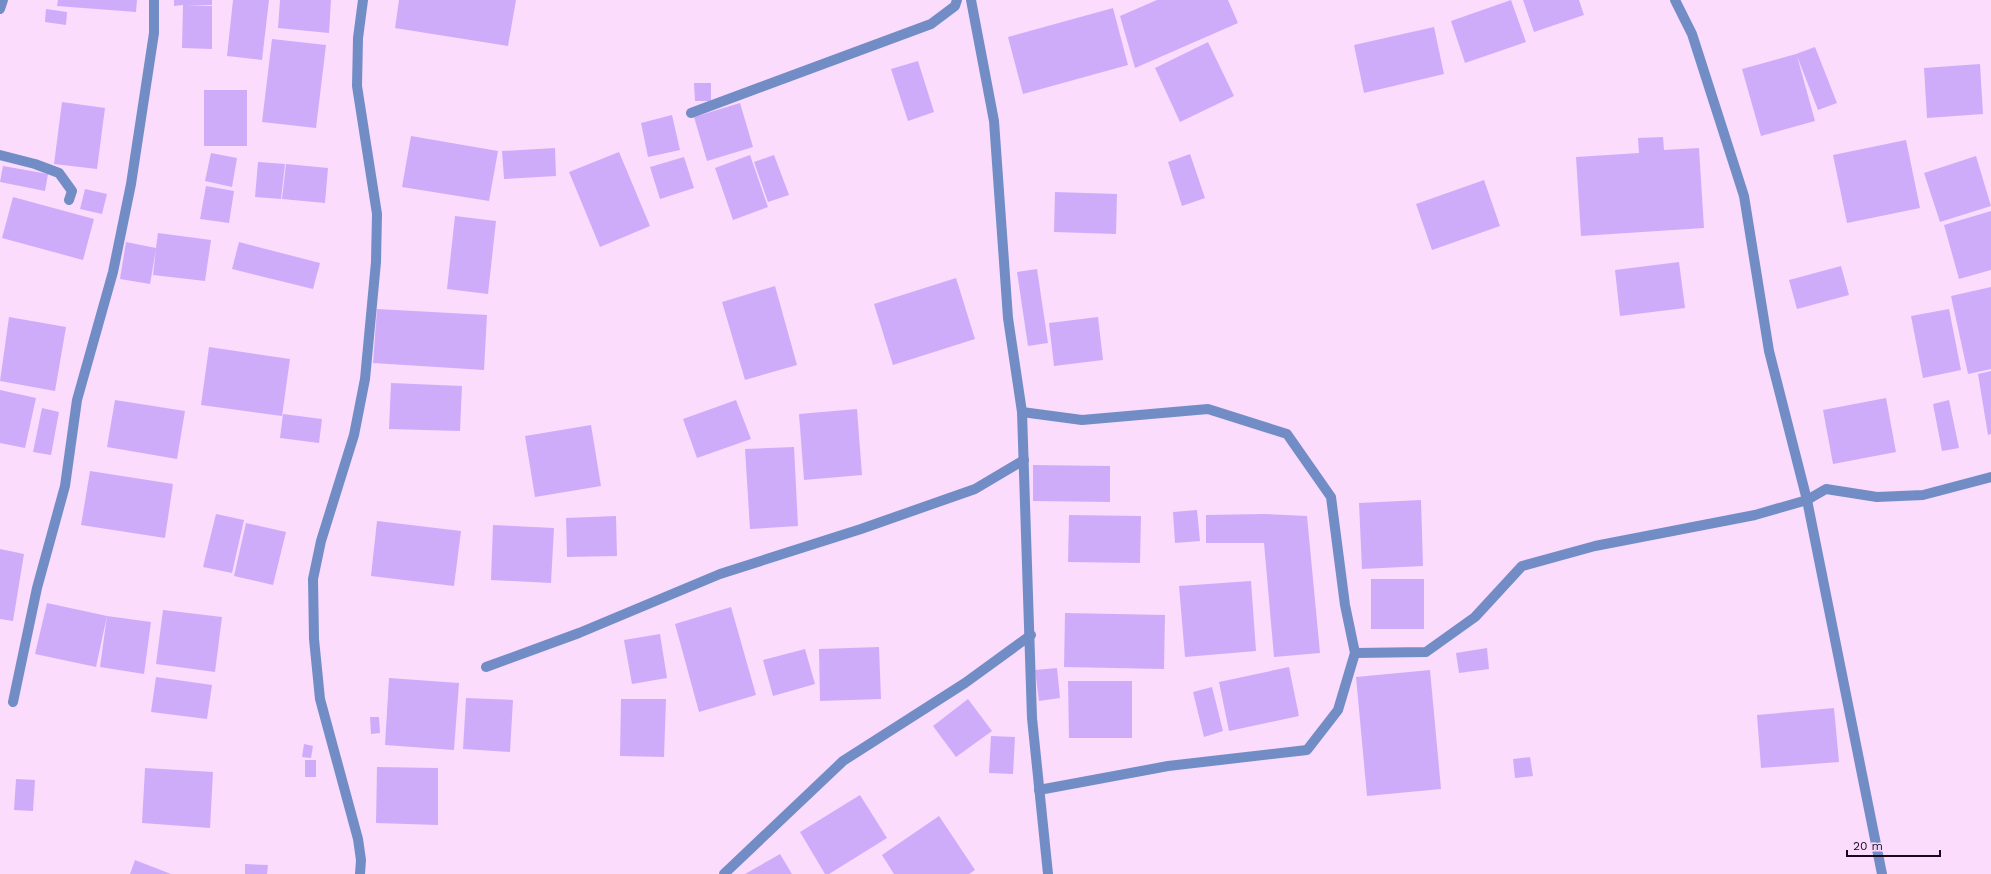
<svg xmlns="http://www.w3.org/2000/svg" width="1991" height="874" viewBox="0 0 1991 874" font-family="'Work Sans',sans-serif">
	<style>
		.building { fill: #cfacfa }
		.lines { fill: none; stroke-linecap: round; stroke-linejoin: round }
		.minor { stroke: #728dc6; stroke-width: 10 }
	</style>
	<rect width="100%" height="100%" fill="#fbdcfc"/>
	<g class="building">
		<path d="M 58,0 L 137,0 L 136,12 L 57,6 Z"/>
		<path d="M 174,0 L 212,0 L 212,5 L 187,5 L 212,6 L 212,49 L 182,48 L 183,5 L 174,6 Z"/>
		<path d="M 233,0 L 269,0 L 262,60 L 227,56 Z"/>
		<path d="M 280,0 L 331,0 L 329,33 L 278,28 Z"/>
		<path d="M 399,0 L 516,0 L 508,46 L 395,28 Z"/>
		<path d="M 1157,0 L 1228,0 L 1238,23 L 1135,68 L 1120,16 Z"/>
		<path d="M 1511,0 L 1526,42 L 1465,63 L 1451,21 Z"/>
		<path d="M 1523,0 L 1579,0 L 1584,15 L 1534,32 Z"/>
		<path d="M 1113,8 L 1128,65 L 1023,94 L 1008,37 Z"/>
		<path d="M 46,9 L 67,12 L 66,25 L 45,22 Z"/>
		<path d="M 1434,27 L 1444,74 L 1364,93 L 1354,45 Z"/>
		<path d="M 272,39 L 326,45 L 316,128 L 262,122 Z"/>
		<path d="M 1208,42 L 1234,96 L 1180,122 L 1155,68 Z"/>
		<path d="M 1815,47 L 1837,103 L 1818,110 L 1797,56 L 1815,121 L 1761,136 L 1742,69 L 1796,54 Z"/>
		<path d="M 918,61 L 934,112 L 908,121 L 891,69 Z"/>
		<path d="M 1980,64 L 1983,114 L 1927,118 L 1924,68 Z"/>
		<path d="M 694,83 L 711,83 L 711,101 L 695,101 Z"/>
		<rect x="204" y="90" width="43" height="56"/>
		<path d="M 62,102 L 105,108 L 97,169 L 54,164 Z"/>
		<path d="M 740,103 L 753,147 L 707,161 L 694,117 Z"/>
		<path d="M 672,115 L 680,150 L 648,157 L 641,123 Z"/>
		<path d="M 411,136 L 498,151 L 489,201 L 402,187 Z"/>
		<path d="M 1663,137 L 1664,150 L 1699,148 L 1704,228 L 1581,236 L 1576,157 L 1639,153 L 1638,138 Z"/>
		<path d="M 1906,140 L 1920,208 L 1847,223 L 1833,155 Z"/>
		<path d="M 555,148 L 556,176 L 504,179 L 502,151 Z"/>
		<path d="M 619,152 L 650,226 L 600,247 L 569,172 Z"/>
		<path d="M 211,153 L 237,158 L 232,187 L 205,181 Z"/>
		<path d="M 1190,154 L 1205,198 L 1182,206 L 1168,162 Z"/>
		<path d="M 750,155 L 768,207 L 733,220 L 715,168 Z"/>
		<path d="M 774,155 L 789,195 L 768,202 L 754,162 Z"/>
		<path d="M 1976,156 L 1991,206 L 1940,222 L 1924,173 Z"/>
		<path d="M 684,157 L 694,188 L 660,199 L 650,167 Z"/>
		<path d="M 258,162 L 285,164 L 281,199 L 255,197 Z"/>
		<path d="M 286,164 L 328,168 L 325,203 L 282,199 Z"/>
		<path d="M 3,166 L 48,174 L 45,191 L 0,182 Z"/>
		<path d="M 1484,180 L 1500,226 L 1432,250 L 1416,204 Z"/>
		<path d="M 206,186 L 234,191 L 229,223 L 200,219 Z"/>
		<path d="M 85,189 L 107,194 L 102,214 L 80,209 Z"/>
		<path d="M 1055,192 L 1117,194 L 1116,234 L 1054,232 Z"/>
		<path d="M 13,197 L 94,219 L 83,260 L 2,238 Z"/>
		<path d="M 1991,211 L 1991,270 L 1959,279 L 1944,225 Z"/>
		<path d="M 455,216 L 496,221 L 488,294 L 447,289 Z"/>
		<path d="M 158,233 L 211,240 L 205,281 L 153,275 L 156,249 L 150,284 L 120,279 L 126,242 L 156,248 Z"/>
		<path d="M 239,242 L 320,263 L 313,289 L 232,269 Z"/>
		<path d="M 1679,262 L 1685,308 L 1620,316 L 1615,270 Z"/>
		<path d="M 1841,266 L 1849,295 L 1797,309 L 1789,280 Z"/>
		<path d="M 1037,269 L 1048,343 L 1028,346 L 1017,272 Z"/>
		<path d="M 956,278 L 975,339 L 893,365 L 874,304 Z"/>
		<path d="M 775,286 L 797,365 L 745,380 L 722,302 Z"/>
		<path d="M 1991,287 L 1991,369 L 1968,374 L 1951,296 Z"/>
		<path d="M 377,309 L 487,315 L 484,370 L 373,363 Z"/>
		<path d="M 1949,309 L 1961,370 L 1923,378 L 1911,316 Z"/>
		<path d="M 9,317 L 66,327 L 55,391 L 0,381 Z"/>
		<path d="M 1098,317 L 1103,360 L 1054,366 L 1049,323 Z"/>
		<path d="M 209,347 L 290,359 L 282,416 L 201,405 Z"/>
		<path d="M 1991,371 L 1991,434 L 1988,435 L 1978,374 Z"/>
		<path d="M 391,383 L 462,386 L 460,431 L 389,429 Z"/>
		<path d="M 0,390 L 36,398 L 25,448 L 0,443 Z"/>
		<path d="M 1886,398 L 1896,452 L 1833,464 L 1823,410 Z"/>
		<path d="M 115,400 L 185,411 L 177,459 L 107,447 Z"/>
		<path d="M 736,400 L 751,439 L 697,458 L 683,419 Z"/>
		<path d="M 1949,400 L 1959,448 L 1942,451 L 1933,404 Z"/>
		<path d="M 42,408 L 59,412 L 51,455 L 33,452 Z"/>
		<path d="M 857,409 L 862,475 L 804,480 L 799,414 Z"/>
		<path d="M 283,414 L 322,419 L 319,443 L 280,438 Z"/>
		<path d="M 591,425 L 601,486 L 535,497 L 525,436 Z"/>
		<path d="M 794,447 L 798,526 L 750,529 L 745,449 Z"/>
		<path d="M 1033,465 L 1110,466 L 1110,502 L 1033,501 Z"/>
		<path d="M 90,471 L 173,484 L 165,538 L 81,525 Z"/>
		<path d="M 1421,500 L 1423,566 L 1362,569 L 1359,503 Z"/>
		<path d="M 1197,510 L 1200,541 L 1175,543 L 1173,512 Z"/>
		<path d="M 216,514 L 244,520 L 232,573 L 203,567 Z"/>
		<path d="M 1264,514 L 1307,516 L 1320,653 L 1274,657 L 1264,543 L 1206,543 L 1206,515 Z"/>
		<path d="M 1069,515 L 1141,516 L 1140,563 L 1068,562 Z"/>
		<path d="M 616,516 L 617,556 L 567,557 L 566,518 Z"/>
		<path d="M 377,521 L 461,531 L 454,586 L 371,576 Z"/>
		<path d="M 246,523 L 286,532 L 273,585 L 234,576 Z"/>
		<path d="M 493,525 L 554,528 L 551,583 L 491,580 Z"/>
		<path d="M 0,549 L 24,554 L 13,621 L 0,619 Z"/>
		<rect x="1371" y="579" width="53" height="50"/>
		<path d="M 1251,581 L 1256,651 L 1185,657 L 1179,586 Z"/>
		<path d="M 47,603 L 107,616 L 96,667 L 35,654 Z"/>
		<path d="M 731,607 L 756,695 L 699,712 L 675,624 Z"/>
		<path d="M 163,610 L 222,617 L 215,672 L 156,664 Z"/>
		<path d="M 1065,613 L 1165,615 L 1164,669 L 1064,667 Z"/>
		<path d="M 107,616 L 151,622 L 144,674 L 100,667 Z"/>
		<path d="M 660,634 L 667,678 L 632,684 L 624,640 Z"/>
		<path d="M 879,647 L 881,699 L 820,701 L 819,649 Z"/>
		<path d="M 1487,648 L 1489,669 L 1459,673 L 1456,653 Z"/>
		<path d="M 805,649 L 815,684 L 773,696 L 763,660 Z"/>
		<path d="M 1289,667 L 1299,716 L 1229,731 L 1219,682 Z"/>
		<path d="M 1057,668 L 1060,698 L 1039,701 L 1035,670 Z"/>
		<path d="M 1430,670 L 1441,789 L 1367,796 L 1356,677 Z"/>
		<path d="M 156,677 L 212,685 L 207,719 L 151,712 Z"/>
		<path d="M 389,678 L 459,683 L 454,750 L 385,745 Z"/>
		<path d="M 1068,681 L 1132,681 L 1132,738 L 1069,738 Z"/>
		<path d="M 1212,687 L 1223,731 L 1204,737 L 1193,692 Z"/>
		<path d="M 466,698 L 513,700 L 510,752 L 463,749 Z"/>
		<path d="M 621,699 L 666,699 L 664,757 L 620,756 Z"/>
		<path d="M 968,699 L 992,731 L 956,757 L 933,726 Z"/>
		<path d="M 1834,708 L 1839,762 L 1761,768 L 1757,715 Z"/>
		<path d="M 370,717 L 379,717 L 380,733 L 371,734 Z"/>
		<path d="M 991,736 L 1015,737 L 1013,774 L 989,773 Z"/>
		<path d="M 304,744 L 313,746 L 311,758 L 302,757 Z"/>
		<path d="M 1530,757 L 1533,776 L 1515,778 L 1513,759 Z"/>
		<rect x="305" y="760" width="11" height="17"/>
		<path d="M 377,767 L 438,768 L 438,825 L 376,823 Z"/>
		<path d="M 145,768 L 213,772 L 210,828 L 142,823 Z"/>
		<path d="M 16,779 L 35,780 L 33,811 L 14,810 Z"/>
		<path d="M 860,795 L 887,838 L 829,874 L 825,874 L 800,832 Z"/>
		<path d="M 939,816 L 975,870 L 969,874 L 894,874 L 882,855 Z"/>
		<path d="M 780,854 L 792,874 L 745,874 Z"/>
		<path d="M 135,860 L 171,874 L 130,874 Z"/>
		<path d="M 245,864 L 268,865 L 267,874 L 245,874 Z"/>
	</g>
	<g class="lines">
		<g class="minor">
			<path d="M 971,0 L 994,121 L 1008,318 L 1022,412 L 1082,420 L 1208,409 L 1287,434 L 1331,497 L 1345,605 L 1355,653 L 1426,652 L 1475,617 L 1522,566 L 1595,546 L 1755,515 L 1807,500 L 1826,489 L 1877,497 L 1923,495 L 1991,477"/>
			<path d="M 1675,0 L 1692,34 L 1744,196 L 1769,351 L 1807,500 L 1882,874"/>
			<path d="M 0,9 L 3,0"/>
			<path d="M 691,113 L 931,24 L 955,6 L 957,0"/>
			<path d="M 0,155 L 35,164 L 59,173 L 72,191 L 69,200"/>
			<path d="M 1022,412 L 1032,718 L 1048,874"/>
			<path d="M 486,667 L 579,633 L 720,574 L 861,529 L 975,489 L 1024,460"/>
			<path d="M 13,702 L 37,588 L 65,486 L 77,400 L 113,272 L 131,184 L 154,33 L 154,0"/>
			<path d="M 1039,790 L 1168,766 L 1307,750 L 1338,710 L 1355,653"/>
			<path d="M 360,874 L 361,860 L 358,839 L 320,699 L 314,639 L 313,579 L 321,541 L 354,435 L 365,379 L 376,262 L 377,214 L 357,86 L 358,38 L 363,0"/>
			<path d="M 724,874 L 843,761 L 965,683 L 1031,635"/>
		</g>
	</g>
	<path d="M1847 850v6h93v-6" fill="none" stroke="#1a091c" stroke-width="2"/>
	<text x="1853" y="850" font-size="12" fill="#1a091c" stroke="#fbdcfc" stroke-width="3" paint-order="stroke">20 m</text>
</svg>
